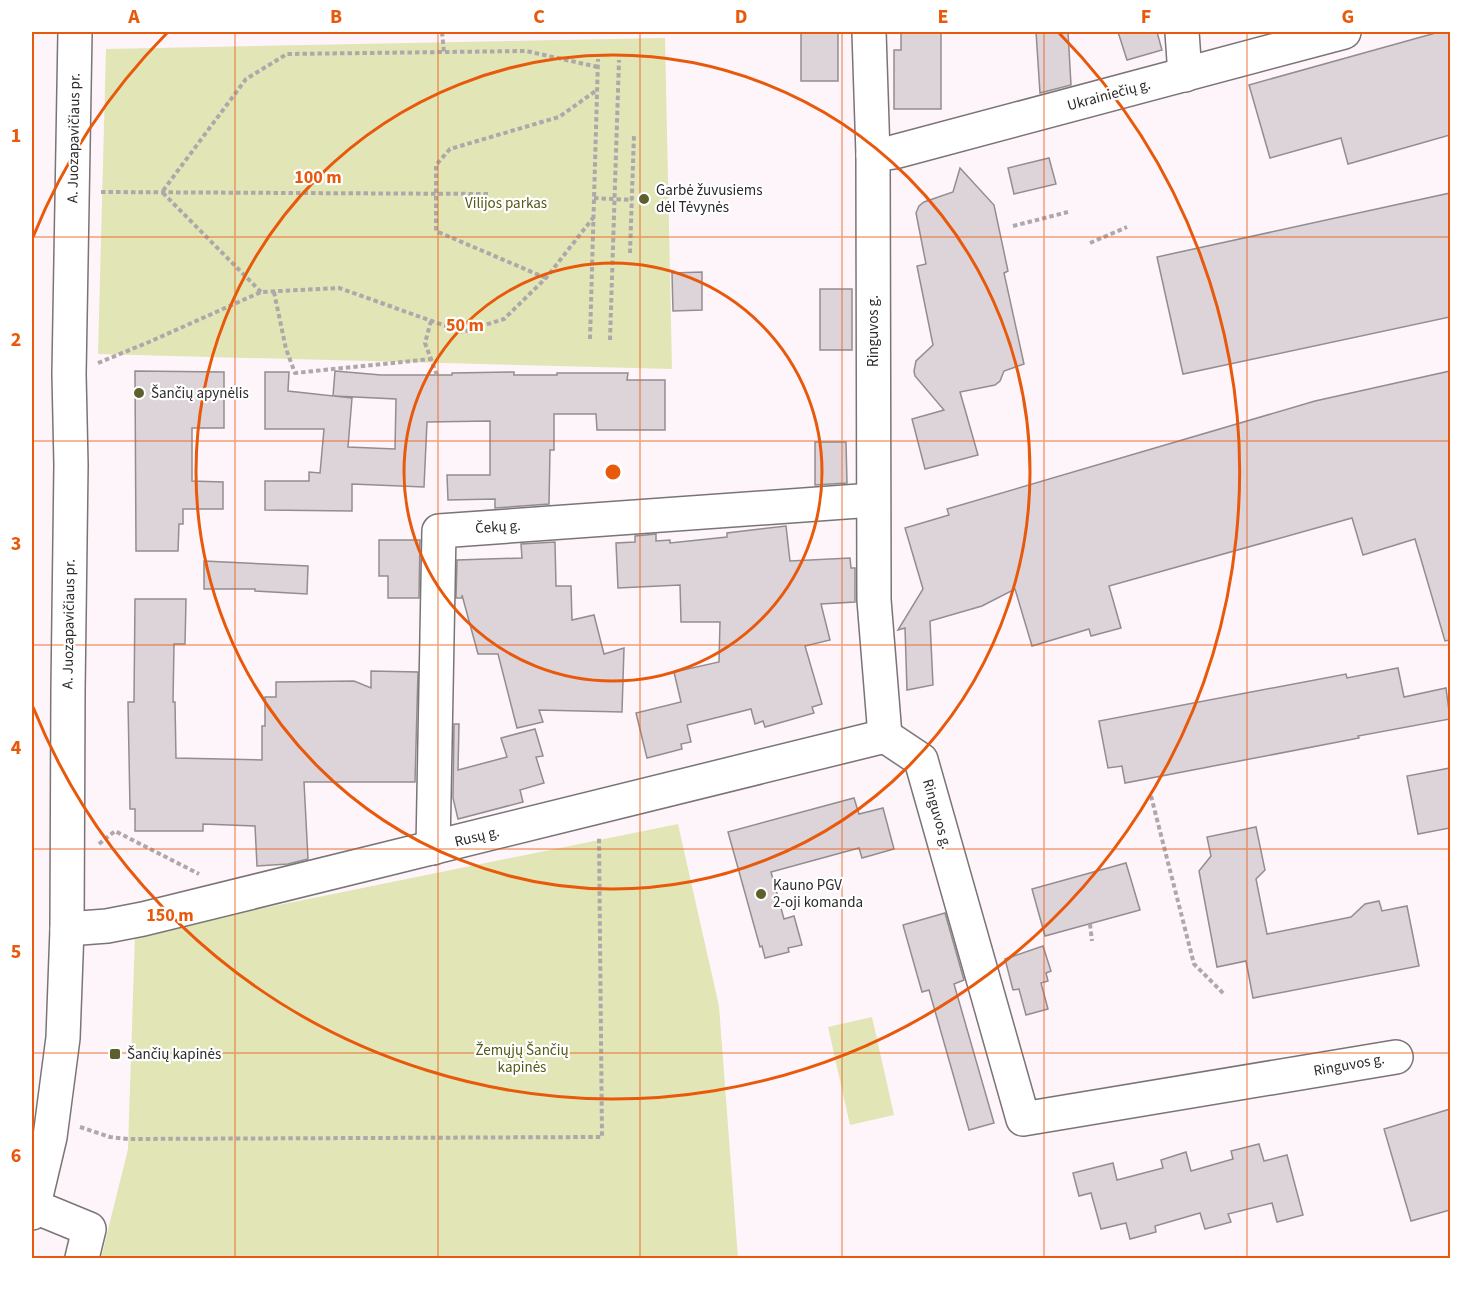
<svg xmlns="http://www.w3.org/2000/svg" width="1482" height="1290" viewBox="0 0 1482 1290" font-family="'Source Sans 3',sans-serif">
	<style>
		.green { fill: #e2e6b6 }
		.building { fill: #dcd4d8; stroke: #938d90; stroke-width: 1.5; fill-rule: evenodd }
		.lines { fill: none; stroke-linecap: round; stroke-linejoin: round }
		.minor-casing { stroke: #7a7477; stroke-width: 36 }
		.major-casing { stroke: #7a7477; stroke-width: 36 }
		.path { stroke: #aea8ab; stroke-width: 4; stroke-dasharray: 4.5 3; stroke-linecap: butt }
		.minor { stroke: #fff; stroke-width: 33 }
		.major { stroke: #fff; stroke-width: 33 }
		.grid { fill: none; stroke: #e8590c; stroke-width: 1.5; stroke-opacity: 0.55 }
		.ring { fill: none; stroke: #e8590c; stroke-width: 3 }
		.poi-dot { fill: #5d602d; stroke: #fff; stroke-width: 2 }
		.labels { text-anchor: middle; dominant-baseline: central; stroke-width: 4.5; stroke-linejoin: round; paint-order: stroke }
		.street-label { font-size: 15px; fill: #2c292b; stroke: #fff }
		.poi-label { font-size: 15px; fill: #2c292b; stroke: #fff; text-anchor: start }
		.park-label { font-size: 15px; fill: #565816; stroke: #fff }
		.centre { fill: #e8590c; stroke: #fff; stroke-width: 3 }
		.ring-label { font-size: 18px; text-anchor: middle; font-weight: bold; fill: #e8590c; stroke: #fff; stroke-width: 4.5; stroke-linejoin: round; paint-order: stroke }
		.neatline { fill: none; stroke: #e8590c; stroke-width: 2 }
		.grid-label { font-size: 20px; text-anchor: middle; font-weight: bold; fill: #e8590c }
	</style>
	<rect width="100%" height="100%" fill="#fdf5f9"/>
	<g class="green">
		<path d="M 665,38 L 672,369 L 98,354 L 106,49 Z"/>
		<path d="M 678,824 L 719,1006 L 738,1258 L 101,1258 L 128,1149 L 135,934 Z"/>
		<path d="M 872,1017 L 894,1115 L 850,1125 L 828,1027 Z"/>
	</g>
	<g class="building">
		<rect x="801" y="32" width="37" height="49"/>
		<path d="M 901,32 L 941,32 L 941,109 L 894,109 L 894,50 L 901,50 Z"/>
		<path d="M 1036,32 L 1068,32 L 1071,85 L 1040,93 Z"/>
		<path d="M 1118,32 L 1157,32 L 1162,50 L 1127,60 Z"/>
		<path d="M 1439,32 L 1450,32 L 1450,135 L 1348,164 L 1341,138 L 1270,158 L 1249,85 Z"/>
		<path d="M 1049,158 L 1056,184 L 1014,194 L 1008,168 Z"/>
		<path d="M 960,168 L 994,205 L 1008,271 L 1004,273 L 1024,364 L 1004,371 L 1000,381 L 995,385 L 960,392 L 978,455 L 925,469 L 912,419 L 944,410 L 915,376 L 914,371 L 916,361 L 933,345 L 917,266 L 926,264 L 916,213 L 919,206 L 924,202 L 953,192 Z"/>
		<path d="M 1450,193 L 1450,317 L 1183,374 L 1157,257 Z"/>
		<path d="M 702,272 L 702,310 L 673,311 L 672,273 Z"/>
		<rect x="820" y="289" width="32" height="61"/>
		<path d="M 135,371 L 224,372 L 224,428 L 192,428 L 192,481 L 223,482 L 223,509 L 183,509 L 183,524 L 179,524 L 178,551 L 136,551 Z"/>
		<path d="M 335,371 L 381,375 L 452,375 L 452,373 L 514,372 L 514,375 L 557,375 L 557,373 L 628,373 L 627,380 L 665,380 L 665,430 L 597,430 L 596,414 L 554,414 L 554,450 L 550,450 L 549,504 L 495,508 L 495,499 L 448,500 L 447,475 L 490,475 L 490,421 L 427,422 L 424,487 L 352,484 L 352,511 L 265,510 L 265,481 L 309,481 L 309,472 L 320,473 L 324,429 L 265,429 L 265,372 L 289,372 L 288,391 L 333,396 ZM 334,396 L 396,399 L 395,449 L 348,447 L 352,398 Z"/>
		<path d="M 1450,371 L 1450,640 L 1445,641 L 1415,539 L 1363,555 L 1352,518 L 1109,586 L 1121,628 L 1091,636 L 1089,629 L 1032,646 L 1015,589 L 982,606 L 930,621 L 933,685 L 907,690 L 905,628 L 898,630 L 923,589 L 905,528 L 949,515 L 947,509 L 1315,401 Z"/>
		<path d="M 815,442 L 846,442 L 847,483 L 815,485 Z"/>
		<path d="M 786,526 L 790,561 L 850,558 L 851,568 L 855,568 L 855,602 L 821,604 L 830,640 L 805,646 L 822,704 L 812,707 L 814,713 L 765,727 L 763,721 L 755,724 L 751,709 L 687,725 L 691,742 L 681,744 L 682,749 L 647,758 L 636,713 L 681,702 L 674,672 L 719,662 L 720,622 L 681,622 L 680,585 L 618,588 L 616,543 L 635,542 L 635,536 L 656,534 L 656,541 L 670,540 L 670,543 L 727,537 L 727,533 Z"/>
		<path d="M 379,540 L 420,540 L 419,598 L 388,598 L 388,576 L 379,576 Z"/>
		<path d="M 555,542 L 556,586 L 571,586 L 572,620 L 594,615 L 604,654 L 624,648 L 622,712 L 539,710 L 543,722 L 517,728 L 498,654 L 478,654 L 462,595 L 462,598 L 456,598 L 457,560 L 522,558 L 521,544 Z"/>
		<path d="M 204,561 L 308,566 L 307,594 L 255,591 L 255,589 L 204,589 Z"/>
		<path d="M 135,599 L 186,599 L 185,644 L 174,644 L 173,702 L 175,702 L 176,758 L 262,760 L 262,726 L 265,726 L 265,697 L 276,697 L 276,682 L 354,681 L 371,688 L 371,671 L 418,672 L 415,782 L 304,782 L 308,859 L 288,864 L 257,866 L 255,826 L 203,824 L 203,831 L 135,831 L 135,809 L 130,809 L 128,702 L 134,702 Z"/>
		<path d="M 1398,668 L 1404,697 L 1446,688 L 1450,719 L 1358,736 L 1359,738 L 1125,783 L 1122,766 L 1108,768 L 1099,721 L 1346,674 L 1347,678 Z"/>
		<path d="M 454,724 L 459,724 L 458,770 L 507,757 L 501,738 L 535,729 L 543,756 L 536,757 L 544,783 L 520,790 L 523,802 L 458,819 L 453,798 Z"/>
		<path d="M 1450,768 L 1450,828 L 1418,834 L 1407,776 Z"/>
		<path d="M 854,798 L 859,814 L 883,808 L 894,849 L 862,858 L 859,848 L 771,872 L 784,919 L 794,916 L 802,945 L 788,948 L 789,952 L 765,958 L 762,946 L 760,947 L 728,832 Z"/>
		<path d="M 1256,827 L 1265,870 L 1256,879 L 1267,934 L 1351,917 L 1365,904 L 1379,901 L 1382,911 L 1407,906 L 1419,966 L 1253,998 L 1246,961 L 1217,967 L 1199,871 L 1211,856 L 1207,837 Z"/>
		<path d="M 1126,863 L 1140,910 L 1045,936 L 1032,889 Z"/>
		<path d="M 945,913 L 964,980 L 954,984 L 994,1123 L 969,1130 L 929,990 L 922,992 L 903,925 Z"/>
		<path d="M 1043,946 L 1051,971 L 1046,973 L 1048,981 L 1041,983 L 1048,1009 L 1026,1015 L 1019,989 L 1013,990 L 1005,959 Z"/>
		<path d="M 1450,1109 L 1450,1210 L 1411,1221 L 1384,1129 Z"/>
		<path d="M 1259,1144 L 1264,1161 L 1287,1155 L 1303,1215 L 1277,1222 L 1272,1203 L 1228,1214 L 1231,1222 L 1205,1229 L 1200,1213 L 1155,1226 L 1156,1232 L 1130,1239 L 1126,1223 L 1101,1229 L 1091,1193 L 1079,1196 L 1073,1173 L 1113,1163 L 1117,1180 L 1163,1168 L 1161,1160 L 1186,1152 L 1191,1171 L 1233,1159 L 1231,1151 Z"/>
	</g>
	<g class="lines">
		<g class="minor-casing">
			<g id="minor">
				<path d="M 869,32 L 873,155 L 874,600 L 885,736"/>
				<path d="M 1182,32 L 1185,75"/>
				<path d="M 873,155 L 894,152 L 1344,32"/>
				<path d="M 885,736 L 921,760 L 1023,1119 L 1396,1057"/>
				<path d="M 433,848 L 439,531 L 873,500"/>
				<path d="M 67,929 L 107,926 L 143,919 L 885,736"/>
				<path d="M 33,1206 L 89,1229 L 82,1258"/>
			</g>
		</g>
		<g class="major-casing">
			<path id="major" d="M 32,1213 L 50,1137 L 63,1038 L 67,929 L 68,691 L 71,465 L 69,374 L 75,32"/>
		</g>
		<g class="path">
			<path d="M 442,32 L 444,52"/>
			<path d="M 101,192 L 491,194"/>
			<path d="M 594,198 L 632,200"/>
			<path d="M 1013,226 L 1068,212"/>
			<path d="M 1090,243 L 1127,227"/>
			<path d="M 630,253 L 634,134"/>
			<path d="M 546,278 L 436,231 L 436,165 L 450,149 L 559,117 L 597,90"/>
			<path d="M 261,292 L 162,192 L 246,79 L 287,54 L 526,51 L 598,67"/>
			<path d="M 274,292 L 286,349 L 295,373 L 431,359"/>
			<path d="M 431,321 L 425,343 L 438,378"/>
			<path d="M 590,339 L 598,59"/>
			<path d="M 610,340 L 619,60"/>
			<path d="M 98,363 L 149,342 L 261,292 L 339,288 L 463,332 L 504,319 L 546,278 L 593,218"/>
			<path d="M 1151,796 L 1194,964 L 1224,994"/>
			<path d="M 99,844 L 115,831 L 199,874"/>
			<path d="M 1090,924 L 1092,941"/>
			<path d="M 80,1127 L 110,1137 L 128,1139 L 602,1137 L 599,838"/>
		</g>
		<use href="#minor" class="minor"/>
		<use href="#major" class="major"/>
	</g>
	<path class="grid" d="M 235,32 L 235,1258M 438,32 L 438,1258M 640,32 L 640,1258M 842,32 L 842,1258M 1044,32 L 1044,1258M 1247,32 L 1247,1258M 32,237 L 1450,237M 32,441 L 1450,441M 32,645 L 1450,645M 32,849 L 1450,849M 32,1053 L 1450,1053"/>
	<g class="ring">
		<circle cx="613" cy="472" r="209"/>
		<circle cx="613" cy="472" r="417"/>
		<path d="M33 237A626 626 0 0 1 167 33M1059 33A626 626 0 1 1 33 707"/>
	</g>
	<g class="poi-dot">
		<circle cx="644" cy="199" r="6"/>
		<circle cx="139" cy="393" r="6"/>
		<circle cx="761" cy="894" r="6"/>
		<rect x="109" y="1048" width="12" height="12" rx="3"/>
	</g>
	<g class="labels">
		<g class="street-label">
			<text transform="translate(1109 95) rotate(-15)">Ukrainiečių g.</text>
			<text transform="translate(74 138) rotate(-89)">A. Juozapavičiaus pr.</text>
			<text transform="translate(873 331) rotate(-90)">Ringuvos g.</text>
			<text transform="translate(498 527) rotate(-4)">Čekų g.</text>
			<text transform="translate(69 624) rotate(-89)">A. Juozapavičiaus pr.</text>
			<text transform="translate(937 814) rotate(74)">Ringuvos g.</text>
			<text transform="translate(477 837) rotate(-14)">Rusų g.</text>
			<text transform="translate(1349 1065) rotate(-10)">Ringuvos g.</text>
		</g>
		<g class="poi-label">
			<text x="656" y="190">Garbė žuvusiems<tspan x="656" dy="17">dėl Tėvynės</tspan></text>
			<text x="151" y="393">Šančių apynėlis</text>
			<text x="773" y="885">Kauno PGV<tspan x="773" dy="17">2-oji komanda</tspan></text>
			<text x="127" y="1054">Šančių kapinės</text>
		</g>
		<g class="park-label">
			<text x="506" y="203">Vilijos parkas</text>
			<text x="522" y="1050">Žemųjų Šančių<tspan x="522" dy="17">kapinės</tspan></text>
		</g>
	</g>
	<circle cx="613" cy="472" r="9" class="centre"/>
	<g class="ring-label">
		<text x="318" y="183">100 m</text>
		<text x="465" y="331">50 m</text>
		<text x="170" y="921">150 m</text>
	</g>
	<rect width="1482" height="1290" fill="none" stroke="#ffffff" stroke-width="66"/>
	<rect x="33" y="33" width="1416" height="1224" class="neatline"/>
	<g class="grid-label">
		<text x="134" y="23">A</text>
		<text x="336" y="23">B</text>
		<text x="539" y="23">C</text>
		<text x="741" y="23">D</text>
		<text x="943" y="23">E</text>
		<text x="1146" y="23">F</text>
		<text x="1348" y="23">G</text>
		<text x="16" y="142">1</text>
		<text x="16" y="346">2</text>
		<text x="16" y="550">3</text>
		<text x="16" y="754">4</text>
		<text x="16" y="958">5</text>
		<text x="16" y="1162">6</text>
	</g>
</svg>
